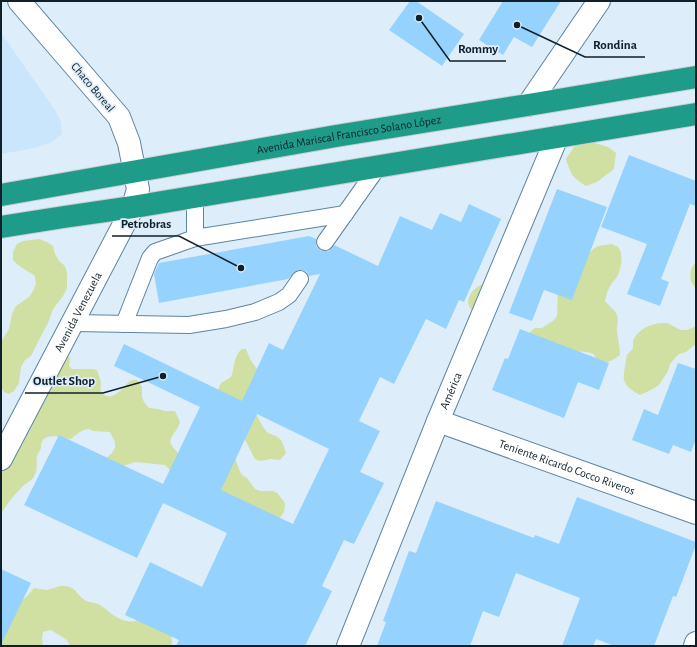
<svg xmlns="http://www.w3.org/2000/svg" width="697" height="647" viewBox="0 0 697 647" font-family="'Alegreya Sans',sans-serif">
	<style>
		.built { fill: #c9e6fc }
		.green { fill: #cfe0a2 }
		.building { fill: #95d2fd; fill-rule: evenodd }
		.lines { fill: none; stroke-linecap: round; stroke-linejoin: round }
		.lane-casing { stroke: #5d84a0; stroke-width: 18 }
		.street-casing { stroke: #5d84a0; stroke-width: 24 }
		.secondary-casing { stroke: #5d84a0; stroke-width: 24 }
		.highway-casing { stroke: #caced0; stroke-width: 24 }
		.lane { stroke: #fff; stroke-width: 16 }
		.street { stroke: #fff; stroke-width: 22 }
		.secondary { stroke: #fff; stroke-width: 22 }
		.highway { stroke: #1e9b89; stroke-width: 22 }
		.labels { text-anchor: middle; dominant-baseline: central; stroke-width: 3.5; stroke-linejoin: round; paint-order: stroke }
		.street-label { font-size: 12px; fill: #0f202b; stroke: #ddeefa }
		.leader { fill: none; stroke: #0f202b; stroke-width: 1.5 }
		.callout-dot { fill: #0f202b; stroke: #ddeefa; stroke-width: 1.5 }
		.callout-label { font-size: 13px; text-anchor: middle; font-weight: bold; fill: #0f202b; stroke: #ddeefa; stroke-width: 3.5; stroke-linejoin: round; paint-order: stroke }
	</style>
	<rect width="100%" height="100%" fill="#ddeefa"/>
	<path class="built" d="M 1,33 L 55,110 L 61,122 L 62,134 L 50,143 L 34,148 L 1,154 Z"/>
	<g class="green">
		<path d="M 578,141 L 588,141 L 608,147 L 616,153 L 614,169 L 597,182 L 586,186 C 572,177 571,175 566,159 Z"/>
		<path d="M 39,239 L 47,242 L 53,246 L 55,254 L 59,261 L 65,266 L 67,273 L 67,288 L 63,296 L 53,309 L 48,323 L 40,338 L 31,356 L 25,360 L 21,367 L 19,383 L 14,391 L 9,394 L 4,392 L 1,386 L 1,342 L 9,329 L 12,314 L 16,306 L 29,297 L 33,291 L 36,284 L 35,276 L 18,265 L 13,260 L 13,252 L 17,244 L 23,241 Z"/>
		<path d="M 612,244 C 613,245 617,246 618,247 C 624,254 621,268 618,275 C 616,279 614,280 612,283 C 608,289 606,294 605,301 C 608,305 613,308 616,313 C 620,321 616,325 617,332 C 618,340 620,347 620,355 C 610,362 608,364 596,359 L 594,354 L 587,352 L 531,348 L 530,332 L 535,328 L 542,328 L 553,321 L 557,316 L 558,287 L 593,249 L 598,246 Z"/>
		<path d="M 696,262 L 696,290 C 695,287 692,284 691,281 C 689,274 691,266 696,262 Z"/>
		<path d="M 485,284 L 475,314 C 472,311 469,307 468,303 C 468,293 477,285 485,284 Z"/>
		<path d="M 661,323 L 667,323 L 681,330 L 687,330 L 696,326 L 696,344 L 686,352 L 679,354 L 675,358 L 670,364 L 668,371 L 659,385 L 653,389 L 640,395 C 634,392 626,387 624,380 C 623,377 626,359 627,355 C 629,353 632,350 633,348 C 633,346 633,343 633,341 C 637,330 650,324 661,323 Z"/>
		<path d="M 242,349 L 246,349 L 250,359 L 257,369 L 254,410 L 263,427 L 268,433 L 276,436 L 281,440 L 283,444 L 286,453 L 280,460 L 270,459 L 260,461 L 255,459 L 245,440 L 240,439 L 217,392 L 221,383 L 231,377 C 235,367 233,356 242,349 Z"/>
		<path d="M 67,355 L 70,358 L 69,366 L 72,369 L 93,369 L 97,370 C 98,374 100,378 101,382 C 101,385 100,388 101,391 C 105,400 115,396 120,391 C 126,387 128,378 137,380 L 142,387 L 142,397 L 144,402 L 149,408 L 158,409 L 165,411 L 175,411 L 180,422 C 175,438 161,438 180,454 L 175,475 L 165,465 L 135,462 L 123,466 L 103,461 L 112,453 L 115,448 L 115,442 L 110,432 L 93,431 L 89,429 C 81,430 77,434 71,439 C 63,439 51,433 44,439 C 41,441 41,445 41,448 C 40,451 38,453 37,456 C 36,462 38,469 35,474 C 33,481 27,482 22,487 C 14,495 7,504 1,514 L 1,451 Z"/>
		<path d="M 235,458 L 240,472 L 243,476 L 247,478 L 255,489 L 260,491 L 273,491 L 277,493 L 283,500 L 285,504 L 284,512 L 279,519 L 208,486 Z"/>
		<path d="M 60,586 C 77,585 74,593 85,600 C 89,603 95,602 100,605 C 111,613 123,626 138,620 L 171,633 L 172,643 L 171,646 L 70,646 L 67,640 L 51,630 L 43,632 L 42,638 L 43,646 L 1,646 L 1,608 C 19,603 22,603 34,588 L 47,590 Z"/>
	</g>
	<g class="building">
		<path d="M 410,1 L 416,1 L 464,34 L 442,66 L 389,30 Z"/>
		<path d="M 503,1 L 561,1 L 532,47 L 514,37 L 503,55 L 479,40 Z"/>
		<path d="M 629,155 L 696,181 L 696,206 L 690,204 L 661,279 L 669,282 L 660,306 L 627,294 L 647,244 L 601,227 Z"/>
		<path d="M 557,189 L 607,207 L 572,300 L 544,290 L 532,321 L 509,313 Z"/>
		<path d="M 469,204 L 501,219 L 464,302 L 459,300 L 446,329 L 426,319 L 394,384 L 380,377 L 359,421 L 380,431 L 360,472 L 384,483 L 354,544 L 344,540 L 322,586 L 332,591 L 305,646 L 176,646 L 179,640 L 125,615 L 150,562 L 202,587 L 227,533 L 163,503 L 137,558 L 24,505 L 59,435 L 163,484 L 200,407 L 114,366 L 124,344 L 242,401 L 269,343 L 283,350 L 320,274 L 309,276 L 306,271 L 300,270 L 296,271 L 288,279 L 159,303 L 154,274 L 159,263 L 309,236 L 316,239 L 316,246 L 320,250 L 324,251 L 329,251 L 334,245 L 378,266 L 400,216 L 432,230 L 440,213 L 461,222 ZM 257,414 L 329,449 L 293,524 L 221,490 Z"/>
		<path d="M 520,329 L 609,363 L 599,390 L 578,382 L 564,418 L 492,390 L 505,358 L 508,359 Z"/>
		<path d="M 678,363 L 696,369 L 696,439 L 691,452 L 673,445 L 669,454 L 632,440 L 644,409 L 658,415 Z"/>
		<path d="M 577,497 L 696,542 L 696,545 L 676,597 L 673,596 L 654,646 L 614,646 L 596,639 L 593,646 L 562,646 L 580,598 L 516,573 L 499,617 L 483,611 L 470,646 L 377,646 L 386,622 L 383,621 L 409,551 L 416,553 L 436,501 L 534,538 L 535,535 L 559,544 Z"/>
		<path d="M 1,569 L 31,583 L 1,645 Z"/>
	</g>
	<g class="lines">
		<g class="lane-casing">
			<g id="lane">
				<path d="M 195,238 L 195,197"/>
				<path d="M 325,242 L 378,167"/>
				<path d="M 73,323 L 189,325 L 226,319 L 255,312 L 279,302 L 289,295 L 300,279"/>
				<path d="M 124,324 L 150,258 L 155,252 L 195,238 L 345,214"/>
			</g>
		</g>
		<g class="street-casing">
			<g id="street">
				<path id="s1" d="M 438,421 L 696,513"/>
				<path id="s2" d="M 348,646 L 438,421 L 557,137"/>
				<path d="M 695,646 L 696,643"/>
			</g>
		</g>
		<g class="secondary-casing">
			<g id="secondary">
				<path d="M 528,105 L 599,1"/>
				<path id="s3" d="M 1,459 L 133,207 L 138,189 L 129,143 L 119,117 L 19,1"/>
			</g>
		</g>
		<g class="highway-casing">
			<g id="highway">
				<path id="s4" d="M 1,195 L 336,136 L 528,105 L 696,77"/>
				<path d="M 1,227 L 64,217 L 133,207 L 696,114"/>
			</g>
		</g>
		<use href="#lane" class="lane"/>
		<use href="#street" class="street"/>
		<use href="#secondary" class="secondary"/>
		<use href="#highway" class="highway"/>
	</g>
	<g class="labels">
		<g class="street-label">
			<text transform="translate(93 87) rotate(50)">Chaco Boreal</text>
			<text stroke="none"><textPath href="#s4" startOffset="353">Avenida Mariscal Francisco Solano López</textPath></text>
			<text stroke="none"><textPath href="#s3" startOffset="166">Avenida Venezuela</textPath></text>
			<text stroke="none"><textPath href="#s2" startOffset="275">América</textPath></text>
			<text stroke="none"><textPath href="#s1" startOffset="137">Teniente Ricardo Cocco Riveros</textPath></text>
		</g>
	</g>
	<path class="leader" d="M517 25L585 57H645M419 18L450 61H506M241 268L179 236H112M163 376L103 393H25"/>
	<g class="callout-dot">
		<circle cx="517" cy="25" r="4"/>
		<circle cx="419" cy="18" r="4"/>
		<circle cx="241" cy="268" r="4"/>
		<circle cx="163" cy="376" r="4"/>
	</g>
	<g class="callout-label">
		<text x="615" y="49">Rondina</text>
		<text x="478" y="53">Rommy</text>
		<text x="146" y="228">Petrobras</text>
		<text x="64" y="385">Outlet Shop</text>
	</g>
	<rect width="697" height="647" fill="none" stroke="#0f202b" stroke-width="4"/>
</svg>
